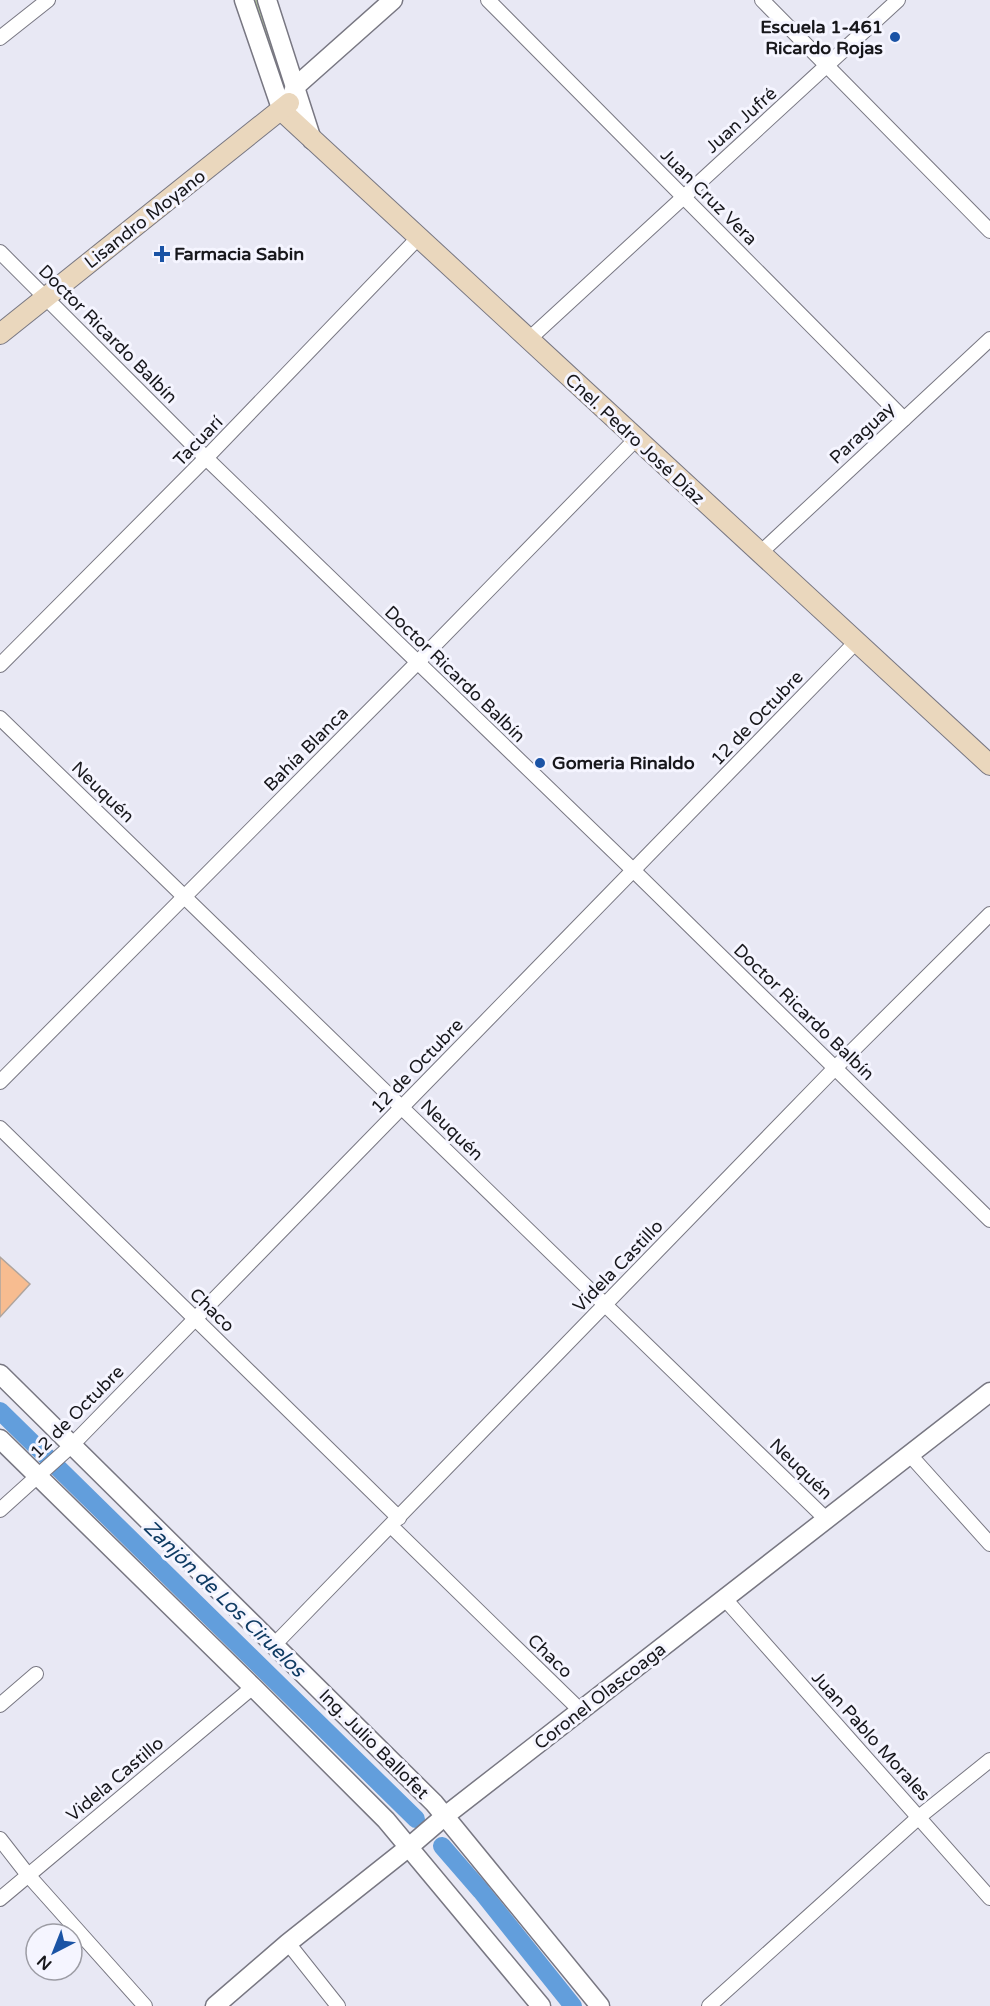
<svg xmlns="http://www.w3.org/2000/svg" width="990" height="2006" viewBox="0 0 990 2006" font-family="'Varela Round',sans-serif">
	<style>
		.green { fill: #bdd3a4 }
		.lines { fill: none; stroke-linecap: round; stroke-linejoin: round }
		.canal { stroke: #629edc; stroke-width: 18 }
		.building { fill: #f7bc90; stroke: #afa59e; stroke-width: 1.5 }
		.minor-casing { stroke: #787782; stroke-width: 16 }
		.tertiary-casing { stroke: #787782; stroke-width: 21 }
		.secondary-casing { stroke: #787782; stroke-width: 22 }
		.minor { stroke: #fff; stroke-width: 14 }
		.tertiary { stroke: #fff; stroke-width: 18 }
		.secondary { stroke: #ead7bd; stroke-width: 20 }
		.poi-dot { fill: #1a53a5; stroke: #f5f5ff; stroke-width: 2 }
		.labels { text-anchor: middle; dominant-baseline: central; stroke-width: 6; stroke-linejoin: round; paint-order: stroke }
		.poi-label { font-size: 18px; font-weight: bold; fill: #17171b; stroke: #f5f5ff; text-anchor: start }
		.street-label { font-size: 18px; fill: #17171b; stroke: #f5f5ff }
		.water-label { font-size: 20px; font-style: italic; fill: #0f3b63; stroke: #f5f5ff }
	</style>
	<rect width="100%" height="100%" fill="#e8e8f4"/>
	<path class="green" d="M 251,0 L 262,0 L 287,83 L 282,86 Z"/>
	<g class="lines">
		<g class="canal">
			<path d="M 0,1411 L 416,1819"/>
			<path d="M 442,1846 L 481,1891 L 573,2006"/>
		</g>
	</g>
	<path class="building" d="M 0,1257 L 30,1284 L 0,1317 Z"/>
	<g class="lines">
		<g class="minor-casing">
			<g id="minor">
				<path d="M 488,0 L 904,419"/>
				<path d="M 762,0 L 990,231"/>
				<path d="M 0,38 L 48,0"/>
				<path d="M 0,252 L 206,458 L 633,870 L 990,1220"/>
				<path d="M 528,340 L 898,0"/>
				<path d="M 759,554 L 990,339"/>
				<path d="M 0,665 L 206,458 L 418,238"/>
				<path d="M 0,718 L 826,1519"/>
				<path d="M 0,1082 L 417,663 L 636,439"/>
				<path d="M 0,1128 L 399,1518"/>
				<path d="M 910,1455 L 990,1544"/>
				<path d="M 0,1510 L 71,1446 L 856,642"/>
				<path d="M 391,1526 L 581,1711"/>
				<path d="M 725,1599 L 990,1898"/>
				<path d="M 274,1645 L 835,1068 L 990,914"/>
				<path d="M 0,1705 L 36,1674"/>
				<path d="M 0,1839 L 28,1875 L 145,2006"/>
				<path d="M 0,1899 L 253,1687"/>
				<path d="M 288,1943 L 338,2006"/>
				<path d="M 709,2006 L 919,1817 L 990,1760"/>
			</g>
		</g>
		<g class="tertiary-casing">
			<g id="tertiary">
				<path d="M 244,0 L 282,111"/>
				<path d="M 267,0 L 312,140"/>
				<path d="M 289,103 L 295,87 L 393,0"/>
				<path d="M 0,1374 L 434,1803 L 600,2006"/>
				<path d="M 0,1439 L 253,1687 L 386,1820 L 541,2006"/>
				<path d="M 215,2006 L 288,1943 L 409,1847 L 445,1816 L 990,1392"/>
			</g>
		</g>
		<g class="secondary-casing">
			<g id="secondary">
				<path d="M 282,111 L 990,765"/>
				<path d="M 0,334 L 289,103"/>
			</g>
		</g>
		<use href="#minor" class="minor"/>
		<use href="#tertiary" class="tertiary"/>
		<use href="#secondary" class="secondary"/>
	</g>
	<g class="poi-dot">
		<circle cx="895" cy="37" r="6"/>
		<path d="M159 245h6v6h6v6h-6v6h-6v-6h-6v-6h6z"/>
		<circle cx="540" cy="763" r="6"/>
	</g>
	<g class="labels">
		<g class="poi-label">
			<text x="883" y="27" text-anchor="end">Escuela 1-461<tspan x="883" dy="21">Ricardo Rojas</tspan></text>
			<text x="174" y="254">Farmacia Sabin</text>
			<text x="552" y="763">Gomeria Rinaldo</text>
		</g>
		<g class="street-label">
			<text transform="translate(741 120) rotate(-42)">Juan Jufré</text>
			<text transform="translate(709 197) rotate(45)">Juan Cruz Vera</text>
			<text transform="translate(145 219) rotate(-38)">Lisandro Moyano</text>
			<text transform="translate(108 334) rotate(45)">Doctor Ricardo Balbín</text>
			<text transform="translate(862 433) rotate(-43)">Paraguay</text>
			<text transform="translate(635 439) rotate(43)">Cnel. Pedro José Díaz</text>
			<text transform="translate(198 441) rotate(-46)">Tacuarí</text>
			<text transform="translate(455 674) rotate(44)">Doctor Ricardo Balbín</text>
			<text transform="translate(757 718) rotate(-46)">12 de Octubre</text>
			<text transform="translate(306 749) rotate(-45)">Bahía Blanca</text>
			<text transform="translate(103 792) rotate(44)">Neuquén</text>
			<text transform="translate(804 1012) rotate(44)">Doctor Ricardo Balbín</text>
			<text transform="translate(417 1066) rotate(-46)">12 de Octubre</text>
			<text transform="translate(452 1130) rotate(44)">Neuquén</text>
			<text transform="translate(618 1266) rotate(-46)">Videla Castillo</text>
			<text transform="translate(212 1310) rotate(44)">Chaco</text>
			<text transform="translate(77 1412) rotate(-45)">12 de Octubre</text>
			<text transform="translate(801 1469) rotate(44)">Neuquén</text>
			<text transform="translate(550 1656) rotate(44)">Chaco</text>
			<text transform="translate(600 1696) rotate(-38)">Coronel Olascoaga</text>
			<text transform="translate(871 1736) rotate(48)">Juan Pablo Morales</text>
			<text transform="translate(374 1744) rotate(45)">Ing. Julio Ballofet</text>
			<text transform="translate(115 1779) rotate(-40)">Videla Castillo</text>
		</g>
		<g class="water-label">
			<text transform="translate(224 1599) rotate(44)">Zanjón de Los Ciruelos</text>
		</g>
	</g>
	<g transform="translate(54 1952) rotate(222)"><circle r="28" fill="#f5f5ff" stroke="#9c9ca4" stroke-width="1.5"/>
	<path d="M0-4.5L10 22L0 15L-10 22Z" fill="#1a53a5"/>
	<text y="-9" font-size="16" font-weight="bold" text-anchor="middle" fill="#17171b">N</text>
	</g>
</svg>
